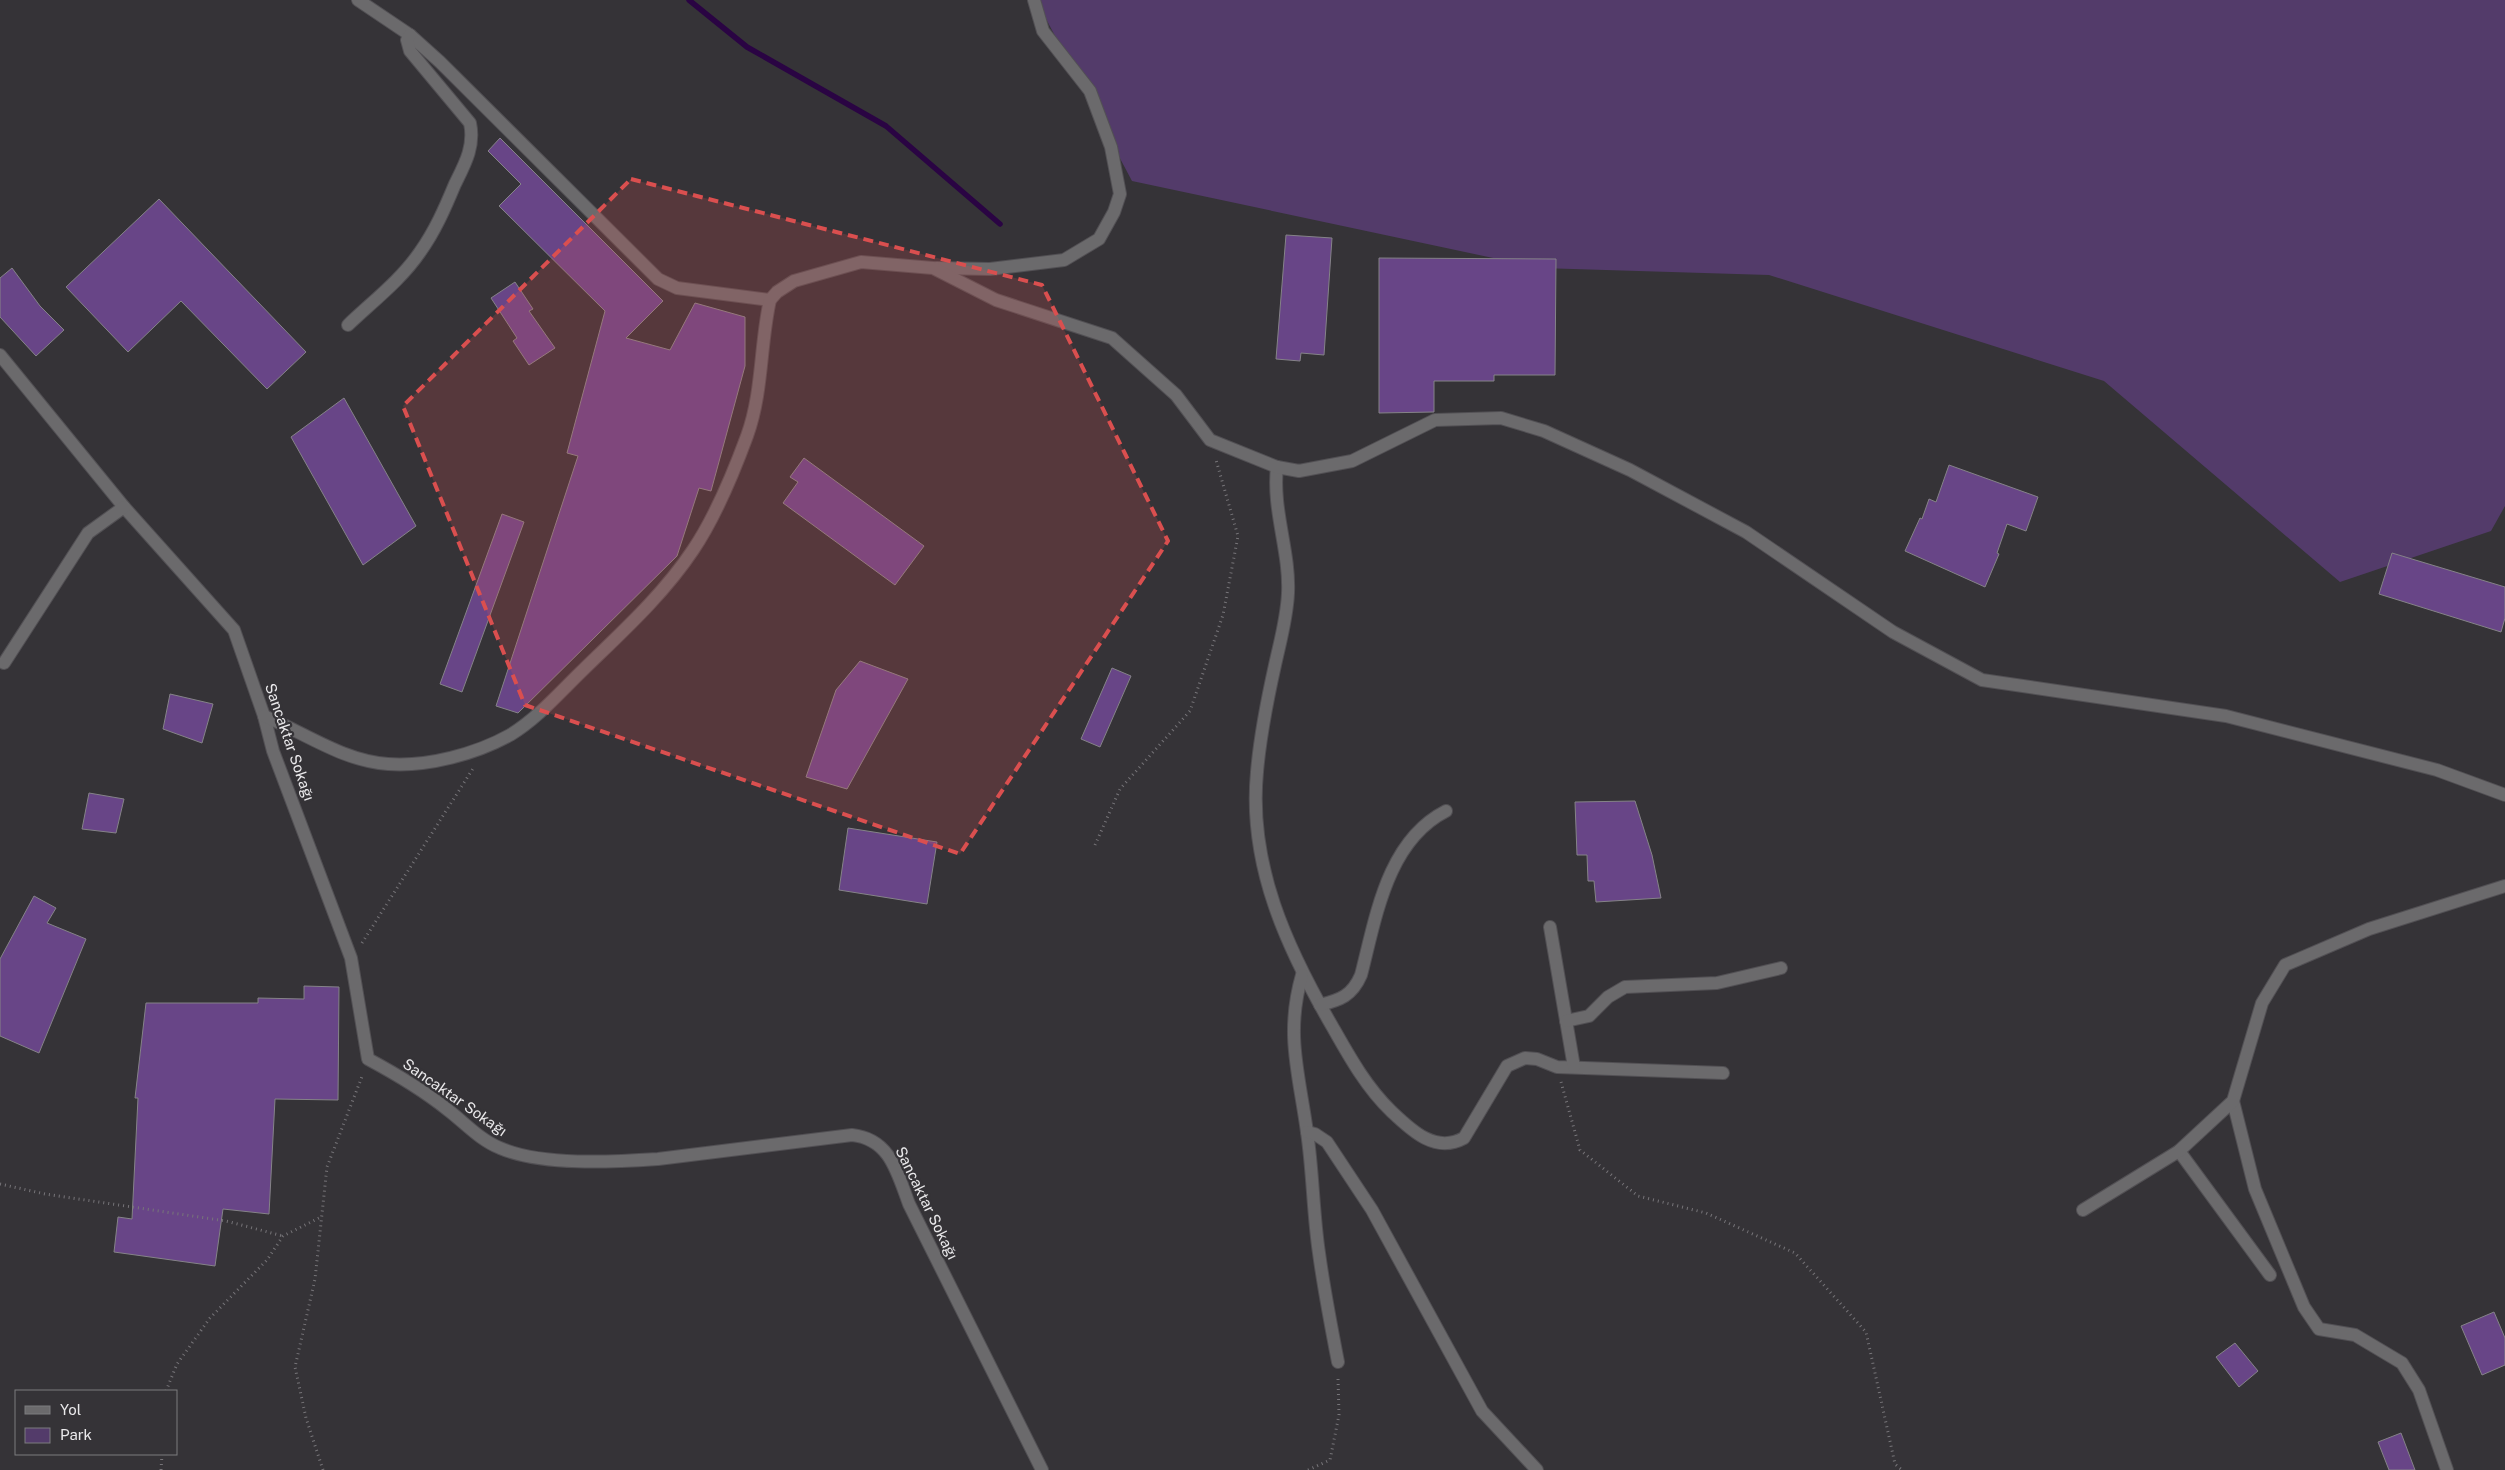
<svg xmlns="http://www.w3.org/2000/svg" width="2505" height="1470" viewBox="0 0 2505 1470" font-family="'Public Sans',sans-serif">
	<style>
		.green { fill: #533b6a }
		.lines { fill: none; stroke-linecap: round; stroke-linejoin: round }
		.stream { stroke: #2a0443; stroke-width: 5.5 }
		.building { fill: #684587; stroke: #858388 }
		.minor-casing { stroke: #525054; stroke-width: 14 }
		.path { stroke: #777579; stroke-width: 3; stroke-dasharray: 1 4; stroke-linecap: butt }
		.minor { stroke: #6b6a6c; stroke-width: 12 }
		.marked { fill: #da4f4f; fill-opacity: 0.2; stroke: #da4f4f; stroke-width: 4; stroke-dasharray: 10 6; stroke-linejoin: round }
		.labels { text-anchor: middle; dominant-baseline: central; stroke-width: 4.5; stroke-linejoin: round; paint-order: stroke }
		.street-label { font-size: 15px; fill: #eae9eb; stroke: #353337 }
	</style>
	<rect width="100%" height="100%" fill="#353337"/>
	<path class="green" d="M 1036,0 L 2505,0 L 2505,506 L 2491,531 L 2340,582 L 2104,381 L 1769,275 L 1540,268 L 1132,181 Z"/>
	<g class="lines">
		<path class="stream" d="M 689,0 L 747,47 L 886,126 L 1000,224"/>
	</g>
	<g class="building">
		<path d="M 500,138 L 663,301 L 626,338 L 670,350 L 695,303 L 745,317 L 745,366 L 711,491 L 699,488 L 677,556 L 518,713 L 496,706 L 578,456 L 567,453 L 605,311 L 499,206 L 521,184 L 488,151 Z"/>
		<path d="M 159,199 L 306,352 L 267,389 L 181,301 L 128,352 L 66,287 Z"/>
		<path d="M 1286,235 L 1332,238 L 1324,355 L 1301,353 L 1300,361 L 1276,359 Z"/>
		<path d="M 1379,258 L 1556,259 L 1555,375 L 1494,375 L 1494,381 L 1434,381 L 1434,412 L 1379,413 Z"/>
		<path d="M 12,268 L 40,306 L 64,330 L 36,356 L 0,317 L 0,278 Z"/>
		<path d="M 515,282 L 533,309 L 529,311 L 555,348 L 529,365 L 513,341 L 517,338 L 491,298 Z"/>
		<path d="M 344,398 L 416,526 L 363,565 L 291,437 Z"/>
		<path d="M 804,458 L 924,546 L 895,585 L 783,503 L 798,482 L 790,477 Z"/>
		<path d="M 1949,465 L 2038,497 L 2026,531 L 2007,524 L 1997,553 L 1999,554 L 1985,587 L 1905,551 L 1920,518 L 1922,519 L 1929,499 L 1936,502 Z"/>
		<path d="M 502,514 L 524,522 L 462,692 L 440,684 Z"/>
		<path d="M 2392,553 L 2505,587 L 2505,618 L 2501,632 L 2379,594 Z"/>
		<path d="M 860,661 L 908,679 L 847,789 L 806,777 L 836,690 Z"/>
		<path d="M 1112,668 L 1131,676 L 1100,747 L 1081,739 Z"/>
		<path d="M 170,694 L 213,704 L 202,743 L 163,729 Z"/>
		<path d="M 89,793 L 124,799 L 116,833 L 82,829 Z"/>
		<path d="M 1635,801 L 1652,855 L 1661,898 L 1596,902 L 1594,881 L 1588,881 L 1587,855 L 1577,855 L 1575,802 Z"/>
		<path d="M 848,828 L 937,842 L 927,904 L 839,890 Z"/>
		<path d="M 34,896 L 56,908 L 47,923 L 86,939 L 39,1053 L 0,1036 L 0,959 Z"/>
		<path d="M 304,986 L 339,987 L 338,1100 L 275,1099 L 269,1214 L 223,1209 L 215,1266 L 114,1252 L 118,1217 L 132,1219 L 138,1098 L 135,1098 L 146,1003 L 258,1003 L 258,998 L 304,999 Z"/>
		<path d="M 2494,1312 L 2505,1338 L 2505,1365 L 2482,1375 L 2461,1326 Z"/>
		<path d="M 2235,1343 L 2258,1371 L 2239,1387 L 2216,1357 Z"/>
		<path d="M 2401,1433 L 2415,1470 L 2389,1470 L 2378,1442 Z"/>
	</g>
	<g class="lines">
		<g class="minor-casing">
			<g id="minor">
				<path d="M 358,0 L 410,35 L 440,62 L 658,279 L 677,288 L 770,300"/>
				<path d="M 936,268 L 990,269 L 1064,260 L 1099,239 L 1114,212 L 1120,194 L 1111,147 L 1090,91 L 1043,31 L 1034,0"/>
				<path d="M 348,325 C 372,302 401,280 420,252 C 435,231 445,208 455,184 C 465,164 475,146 470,123 L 410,51 L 407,40 L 410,35"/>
				<path d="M 0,355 L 124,507 L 234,630 L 264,716 L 273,751 L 351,958 L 368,1059 C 396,1074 423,1090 448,1110 C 465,1123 480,1140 500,1148 C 542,1166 612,1162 658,1159 L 852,1135 C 890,1139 897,1172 909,1204 L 1042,1470"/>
				<path d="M 1277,467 C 1272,510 1290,551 1288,593 C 1287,618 1280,642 1275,665 C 1267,701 1260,736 1257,772 C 1248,865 1287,948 1332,1026 C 1349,1056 1366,1087 1391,1111 C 1411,1130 1435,1154 1464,1138 L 1507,1066 L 1525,1058 L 1537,1059 L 1557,1067 L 1723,1073"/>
				<path d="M 4,663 L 88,533 L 124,507"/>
				<path d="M 264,716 C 305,733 343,761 388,764 C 427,767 476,754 510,735 C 538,718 560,692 584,669 C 622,632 663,595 693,550 C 716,516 733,474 747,436 C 763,392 760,344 770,300 L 777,292 L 794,281 L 861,262 L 933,268 L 996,300 L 1112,338 L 1176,395 L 1210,440 L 1277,467 L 1299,471 L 1352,461 L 1435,420 L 1501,418 L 1544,431 L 1630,470 L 1746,532 L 1893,632 L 1982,680 L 2226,716 L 2437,770 L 2505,795"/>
				<path d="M 1550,927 L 1574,1067"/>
				<path d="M 1302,975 C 1285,1034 1299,1073 1307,1132 C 1313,1172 1313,1213 1319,1253 C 1324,1290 1331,1326 1338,1362"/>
				<path d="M 1320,1005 C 1340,1000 1352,996 1361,975 C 1376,917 1387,841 1446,811"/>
				<path d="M 1566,1021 L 1589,1016 L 1608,997 L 1625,987 L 1717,983 L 1781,968"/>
				<path d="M 2233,1101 L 2255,1189 L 2304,1307 L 2319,1329 L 2355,1335 L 2402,1363 L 2419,1390 L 2447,1470"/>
				<path d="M 1307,1132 L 1315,1134 L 1327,1142 L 1372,1210 L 1482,1411 L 1537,1470"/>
				<path d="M 2179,1151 L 2270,1275"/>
				<path d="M 2083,1210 L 2179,1151 L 2233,1101 L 2262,1003 L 2285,965 L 2369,929 L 2505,886"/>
			</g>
		</g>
		<g class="path">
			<path d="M 1095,845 L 1120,789 L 1190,711 L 1223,615 L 1238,536 L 1216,460"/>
			<path d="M 362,943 L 474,767"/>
			<path d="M 1561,1082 L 1580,1150 L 1638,1196 L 1706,1213 L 1795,1253 L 1866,1332 L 1895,1464 L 1902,1470"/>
			<path d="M 0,1184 L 45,1194 L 226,1221 L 283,1236"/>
			<path d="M 166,1391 L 177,1364 L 210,1318 L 267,1260 L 283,1236 L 321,1217"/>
			<path d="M 161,1470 L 162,1454"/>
			<path d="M 323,1470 L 306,1418 L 295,1367 L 315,1279 L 327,1167 L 363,1074"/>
			<path d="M 1308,1470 L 1330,1460 L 1339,1415 L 1338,1378"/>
		</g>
		<use href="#minor" class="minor"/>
	</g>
	<path class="marked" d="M 631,179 L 1042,285 L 1168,541 L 960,854 L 525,705 L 403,406 Z"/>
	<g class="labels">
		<g class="street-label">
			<text transform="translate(290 742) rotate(71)">Sancaktar Sokağı</text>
			<text transform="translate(455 1097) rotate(35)">Sancaktar Sokağı</text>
			<text transform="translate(927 1203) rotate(64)">Sancaktar Sokağı</text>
		</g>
	</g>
	<rect x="15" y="1390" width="162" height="65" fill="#353337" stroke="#7d7c7f"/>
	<rect x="25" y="1406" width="25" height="8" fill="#6b6a6c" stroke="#7d7c7f"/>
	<text x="60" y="1415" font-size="15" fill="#eae9eb">Yol</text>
	<rect x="25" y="1428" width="25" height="15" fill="#533b6a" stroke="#7d7c7f"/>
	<text x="60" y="1440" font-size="15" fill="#eae9eb">Park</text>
</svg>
